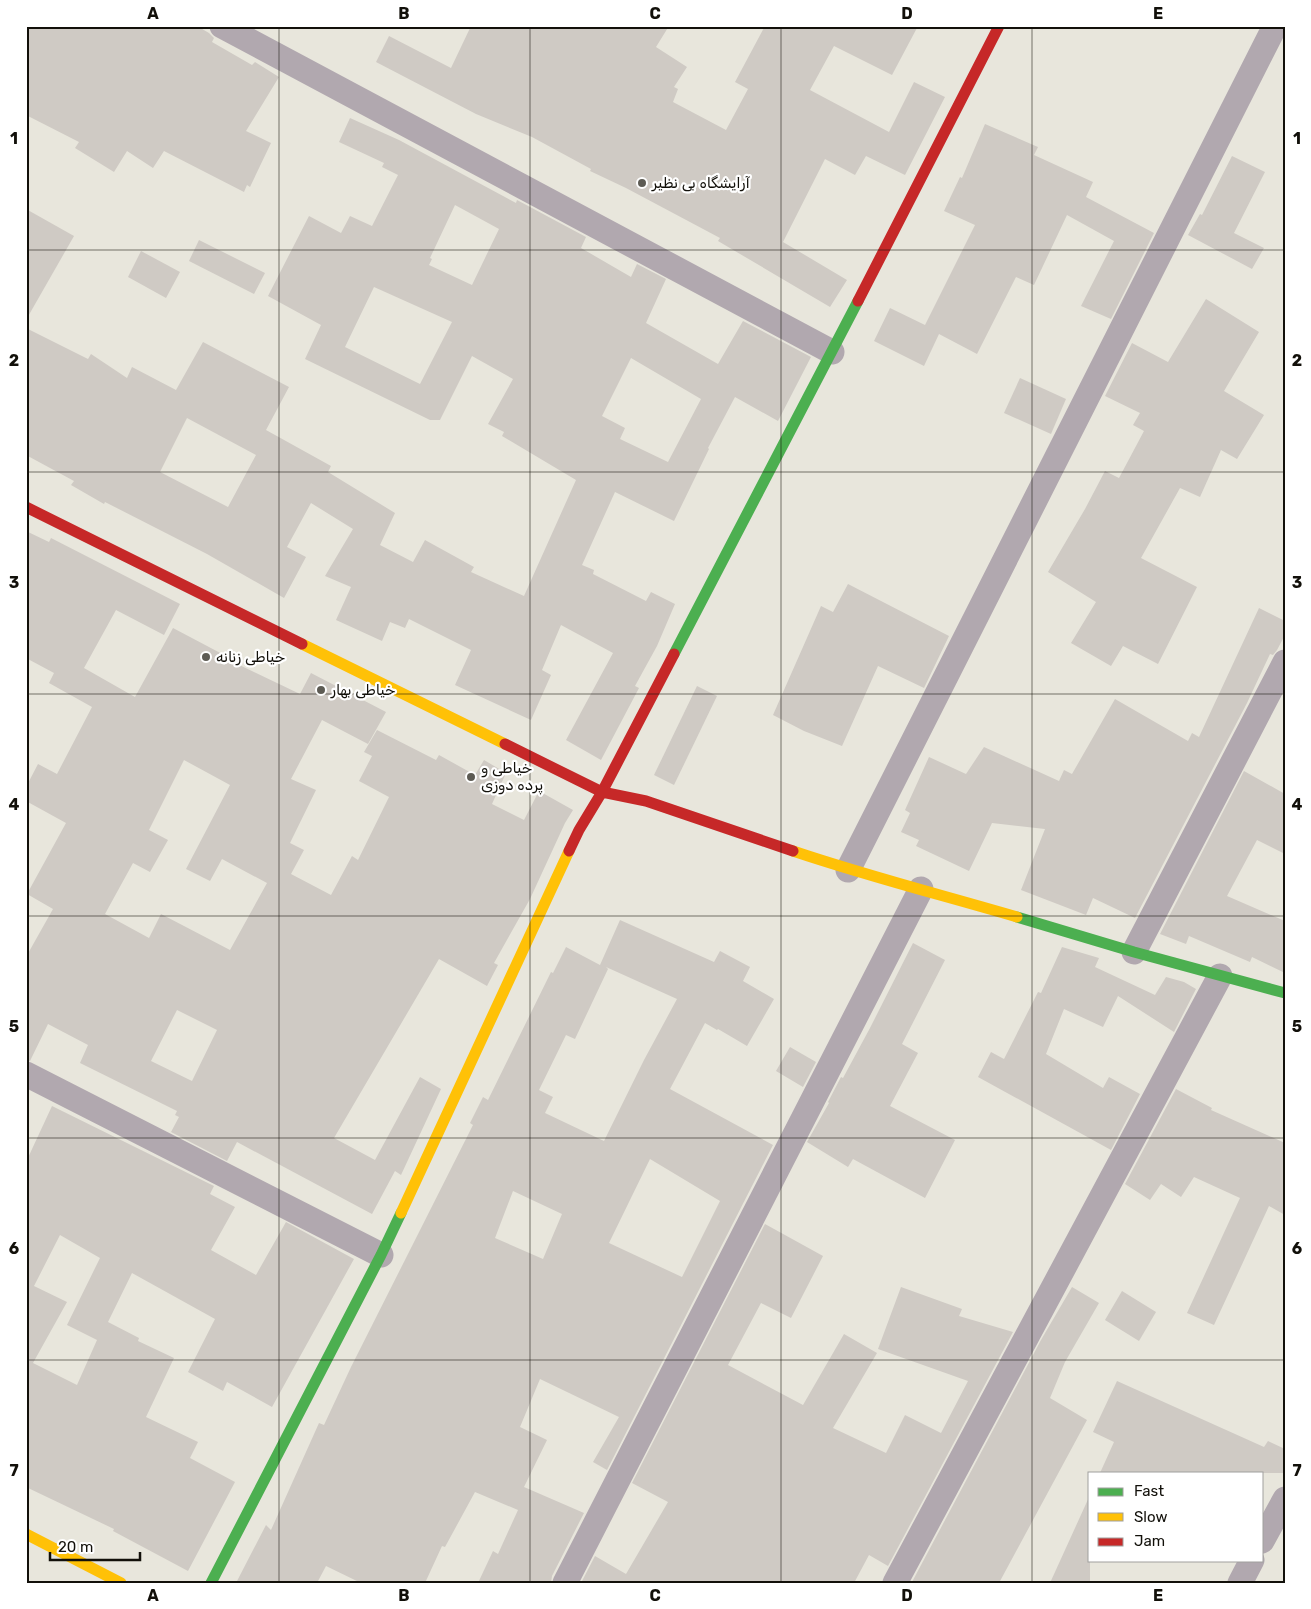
<svg xmlns="http://www.w3.org/2000/svg" width="1311" height="1609" viewBox="0 0 1311 1609" font-family="Rubik,'Noto Naskh Arabic',sans-serif">
	<style>
		.building { fill: #cfcac4; fill-rule: evenodd }
		.lines { fill: none; stroke-linecap: round; stroke-linejoin: round }
		.street { stroke: #b1a8af; stroke-width: 25 }
		.fast { stroke: #4caf50; stroke-width: 11 }
		.slow { stroke: #ffc107; stroke-width: 11 }
		.jam { stroke: #c62828; stroke-width: 11 }
		.grid { fill: none; stroke: #12100a; stroke-width: 1; stroke-opacity: 0.55 }
		.poi-dot { fill: #5d5b54; stroke: #fff; stroke-width: 2 }
		.labels { text-anchor: middle; dominant-baseline: central; stroke-width: 4.5; stroke-linejoin: round; paint-order: stroke }
		.poi-label { font-size: 15px; fill: #12100a; stroke: #fff; text-anchor: start }
		.neatline { fill: none; stroke: #12100a; stroke-width: 2 }
		.grid-label { font-size: 16px; text-anchor: middle; font-weight: bold; fill: #12100a }
	</style>
	<rect width="100%" height="100%" fill="#e8e6dc"/>
	<g class="building">
		<path d="M 26,26 L 197,26 L 209,33 L 214,38 L 212,42 L 252,65 L 255,62 L 279,77 L 246,131 L 271,143 L 250,187 L 247,185 L 244,192 L 164,151 L 153,168 L 127,151 L 114,172 L 75,148 L 79,142 L 26,115 Z"/>
		<path d="M 471,26 L 669,26 L 656,47 L 687,67 L 674,87 L 678,89 L 673,102 L 726,130 L 748,89 L 735,82 L 765,26 L 918,26 L 892,75 L 834,46 L 810,90 L 889,132 L 914,82 L 945,97 L 905,175 L 866,156 L 855,175 L 825,159 L 783,242 L 847,280 L 830,307 L 718,241 L 720,238 L 626,188 L 590,171 L 591,169 L 532,137 L 476,114 L 376,62 L 389,36 L 451,68 Z"/>
		<path d="M 350,118 L 399,140 L 516,203 L 517,200 L 586,237 L 581,248 L 631,277 L 637,264 L 666,279 L 646,323 L 718,364 L 743,321 L 811,357 L 778,421 L 735,397 L 708,448 L 709,449 L 674,521 L 615,492 L 582,565 L 594,570 L 593,574 L 646,601 L 651,592 L 675,604 L 657,646 L 635,686 L 639,688 L 601,760 L 566,740 L 613,653 L 561,625 L 542,670 L 551,675 L 531,720 L 455,685 L 471,650 L 409,619 L 405,628 L 390,622 L 382,641 L 336,620 L 351,587 L 325,576 L 353,529 L 311,503 L 287,547 L 306,557 L 284,598 L 207,554 L 105,502 L 104,504 L 71,485 L 74,481 L 26,455 L 26,328 L 88,359 L 91,354 L 127,378 L 132,367 L 176,390 L 203,342 L 289,387 L 266,430 L 331,466 L 328,472 L 395,513 L 380,545 L 413,562 L 425,540 L 474,567 L 471,572 L 524,596 L 576,480 L 502,436 L 504,432 L 488,424 L 513,379 L 472,356 L 440,420 L 430,420 L 305,359 L 321,325 L 268,296 L 309,216 L 341,233 L 350,216 L 372,226 L 398,175 L 382,167 L 384,163 L 339,142 ZM 455,205 L 499,229 L 472,285 L 429,265 L 432,259 L 430,258 ZM 374,287 L 452,322 L 420,384 L 345,347 ZM 631,358 L 701,399 L 668,462 L 620,439 L 625,428 L 602,416 ZM 187,418 L 256,455 L 228,507 L 160,472 Z"/>
		<path d="M 985,124 L 1038,147 L 1034,155 L 1093,182 L 1086,197 L 1154,233 L 1111,319 L 1081,306 L 1114,241 L 1067,215 L 1034,285 L 1016,277 L 977,354 L 939,334 L 924,366 L 874,341 L 890,308 L 925,325 L 975,225 L 944,211 L 960,177 L 962,178 Z"/>
		<path d="M 1232,156 L 1265,172 L 1234,233 L 1264,248 L 1252,269 L 1188,235 L 1200,214 L 1202,215 Z"/>
		<path d="M 26,209 L 74,236 L 26,320 Z"/>
		<path d="M 199,240 L 265,273 L 254,294 L 189,261 Z"/>
		<path d="M 141,251 L 180,272 L 166,298 L 128,277 Z"/>
		<path d="M 1206,299 L 1259,332 L 1224,391 L 1264,415 L 1237,459 L 1221,450 L 1200,497 L 1180,488 L 1141,558 L 1197,587 L 1158,664 L 1123,646 L 1111,666 L 1071,643 L 1096,602 L 1048,572 L 1085,509 L 1105,471 L 1119,478 L 1144,431 L 1133,425 L 1140,413 L 1105,396 L 1132,343 L 1168,362 Z"/>
		<path d="M 1020,378 L 1066,399 L 1051,434 L 1004,413 Z"/>
		<path d="M 26,531 L 49,542 L 51,538 L 180,604 L 164,635 L 116,610 L 84,668 L 135,697 L 173,628 L 226,656 L 225,658 L 300,694 L 311,673 L 386,712 L 368,744 L 322,720 L 291,779 L 316,790 L 290,843 L 304,850 L 291,874 L 331,895 L 352,856 L 358,860 L 389,797 L 359,781 L 372,756 L 364,752 L 377,730 L 436,760 L 439,755 L 475,775 L 484,760 L 506,773 L 492,804 L 524,820 L 539,791 L 573,810 L 565,823 L 530,899 L 494,963 L 498,965 L 487,986 L 439,959 L 334,1138 L 375,1160 L 420,1077 L 441,1089 L 401,1175 L 395,1171 L 372,1214 L 237,1142 L 227,1161 L 171,1132 L 179,1117 L 175,1115 L 177,1111 L 80,1063 L 88,1045 L 48,1024 L 30,1061 L 26,1060 L 26,957 L 53,909 L 27,894 L 66,823 L 26,801 L 26,787 L 38,764 L 57,774 L 92,707 L 49,683 L 54,673 L 26,658 ZM 184,760 L 230,785 L 186,869 L 210,881 L 222,859 L 267,883 L 230,950 L 161,914 L 149,938 L 105,914 L 133,863 L 150,872 L 168,840 L 149,830 ZM 177,1010 L 217,1030 L 192,1081 L 151,1061 Z"/>
		<path d="M 848,584 L 949,636 L 924,688 L 878,666 L 842,746 L 804,731 L 773,715 L 821,606 L 833,612 Z"/>
		<path d="M 1259,608 L 1285,621 L 1285,635 L 1277,650 L 1273,655 L 1270,654 L 1247,703 L 1135,918 L 1093,898 L 1086,915 L 1021,890 L 1045,829 L 992,823 L 969,871 L 916,846 L 919,840 L 901,832 L 910,813 L 905,810 L 929,757 L 966,774 L 984,747 L 1059,781 L 1064,770 L 1072,774 L 1115,699 L 1188,741 L 1192,733 L 1199,737 Z"/>
		<path d="M 697,686 L 717,696 L 674,785 L 654,775 Z"/>
		<path d="M 1244,771 L 1285,794 L 1285,854 L 1257,840 L 1227,896 L 1285,921 L 1285,973 L 1252,957 L 1250,962 L 1189,936 L 1186,944 L 1160,934 Z"/>
		<path d="M 620,920 L 714,962 L 720,951 L 750,967 L 743,981 L 774,999 L 747,1046 L 718,1029 L 717,1030 L 705,1023 L 670,1089 L 773,1145 L 607,1470 L 593,1462 L 619,1417 L 540,1379 L 520,1427 L 547,1440 L 524,1487 L 584,1513 L 552,1576 L 551,1583 L 478,1583 L 493,1551 L 498,1554 L 518,1510 L 475,1492 L 445,1547 L 442,1546 L 425,1583 L 361,1583 L 326,1566 L 317,1583 L 236,1583 L 266,1525 L 271,1530 L 319,1423 L 324,1425 L 351,1367 L 473,1125 L 470,1123 L 483,1097 L 488,1100 L 551,972 L 553,973 L 566,947 L 600,965 ZM 606,967 L 677,999 L 644,1060 L 604,1141 L 545,1113 L 553,1097 L 539,1090 L 566,1035 L 575,1039 L 608,969 ZM 650,1159 L 720,1201 L 682,1277 L 609,1243 ZM 513,1191 L 562,1214 L 543,1259 L 495,1238 Z"/>
		<path d="M 913,943 L 945,960 L 902,1044 L 918,1053 L 890,1106 L 955,1140 L 925,1198 L 853,1159 L 848,1167 L 807,1142 L 829,1103 L 828,1102 L 841,1077 L 843,1078 L 870,1028 Z"/>
		<path d="M 1062,947 L 1099,958 L 1095,967 L 1155,995 L 1166,977 L 1184,982 L 1196,989 L 1174,1032 L 1118,996 L 1103,1027 L 1064,1009 L 1046,1054 L 1103,1088 L 1109,1077 L 1140,1094 L 1111,1150 L 978,1077 L 991,1052 L 1004,1059 L 1038,992 L 1041,993 Z"/>
		<path d="M 790,1047 L 816,1062 L 803,1087 L 776,1071 Z"/>
		<path d="M 1176,1089 L 1212,1108 L 1211,1110 L 1285,1143 L 1285,1215 L 1269,1206 L 1214,1325 L 1187,1313 L 1240,1198 L 1194,1177 L 1181,1197 L 1161,1184 L 1150,1200 L 1125,1184 Z"/>
		<path d="M 52,1106 L 214,1186 L 210,1194 L 235,1207 L 211,1250 L 256,1275 L 286,1222 L 354,1259 L 272,1407 L 227,1382 L 223,1391 L 188,1372 L 215,1319 L 132,1273 L 108,1322 L 139,1338 L 138,1341 L 174,1358 L 146,1417 L 198,1442 L 190,1458 L 235,1482 L 188,1571 L 113,1531 L 114,1529 L 26,1487 L 26,1162 ZM 60,1235 L 100,1258 L 67,1325 L 97,1340 L 77,1385 L 33,1363 L 67,1302 L 34,1286 Z"/>
		<path d="M 765,1224 L 823,1256 L 791,1318 L 761,1303 L 728,1365 L 803,1405 L 844,1334 L 877,1353 L 833,1428 L 886,1453 L 905,1415 L 941,1433 L 968,1381 L 878,1349 L 901,1287 L 962,1309 L 959,1316 L 1013,1332 L 888,1566 L 869,1555 L 854,1583 L 581,1583 L 595,1556 L 626,1574 L 668,1502 L 632,1483 Z"/>
		<path d="M 1072,1287 L 1099,1303 L 1065,1362 L 1050,1398 L 1087,1420 L 999,1583 L 914,1583 L 912,1582 L 1041,1340 Z"/>
		<path d="M 1122,1291 L 1156,1312 L 1139,1341 L 1105,1320 Z"/>
		<path d="M 1117,1381 L 1264,1447 L 1268,1441 L 1285,1449 L 1285,1473 L 1100,1473 L 1114,1442 L 1093,1432 Z"/>
		<path d="M 1090,1495 L 1090,1583 L 1050,1583 Z"/>
	</g>
	<g class="lines">
		<g class="street">
			<path d="M 222,26 L 832,352"/>
			<path d="M 848,870 L 1275,26"/>
			<path d="M 1134,952 L 1285,662"/>
			<path d="M 26,1074 L 381,1255"/>
			<path d="M 1262,1541 L 1285,1499"/>
			<path d="M 565,1583 L 921,889"/>
			<path d="M 895,1583 L 1220,976"/>
			<path d="M 1240,1583 L 1252,1560"/>
		</g>
		<g class="fast">
			<path d="M 674,654 L 858,301"/>
			<path d="M 1017,917 L 1134,952 L 1285,993"/>
			<path d="M 211,1583 L 381,1255 L 401,1213"/>
		</g>
		<g class="slow">
			<path d="M 302,644 L 505,744"/>
			<path d="M 793,851 C 867,876 942,895 1017,917"/>
			<path d="M 401,1213 L 569,851"/>
			<path d="M 26,1534 L 121,1583"/>
		</g>
		<g class="jam">
			<path d="M 858,301 L 999,26"/>
			<path d="M 26,507 L 302,644"/>
			<path d="M 505,744 L 602,792 L 674,654"/>
			<path d="M 569,851 L 579,830 L 602,792 L 646,801 L 793,851"/>
		</g>
	</g>
	<path class="grid" d="M 279,26 L 279,1583M 530,26 L 530,1583M 781,26 L 781,1583M 1032,26 L 1032,1583M 26,250 L 1285,250M 26,472 L 1285,472M 26,694 L 1285,694M 26,916 L 1285,916M 26,1138 L 1285,1138M 26,1360 L 1285,1360"/>
	<g class="poi-dot">
		<circle cx="642" cy="183" r="5"/>
		<circle cx="206" cy="657" r="5"/>
		<circle cx="321" cy="690" r="5"/>
		<circle cx="471" cy="777" r="5"/>
	</g>
	<g class="labels">
		<g class="poi-label">
			<text x="652" y="183">آرایشگاه بی نظیر</text>
			<text x="216" y="657">خیاطی زنانه</text>
			<text x="331" y="690">خیاطی بهار</text>
			<text x="481" y="768">خیاطی و<tspan x="481" dy="17">پرده دوزی</tspan></text>
		</g>
	</g>
	<rect width="1311" height="1609" fill="none" stroke="#ffffff" stroke-width="55"/>
	<rect x="1088" y="1472" width="175" height="90" fill="#ffffff" stroke="#a09f9d"/>
	<rect x="1098" y="1488" width="25" height="8" fill="#4caf50" stroke="#a09f9d"/>
	<text x="1134" y="1496" font-size="15" fill="#12100a">Fast</text>
	<rect x="1098" y="1513" width="25" height="8" fill="#ffc107" stroke="#a09f9d"/>
	<text x="1134" y="1522" font-size="15" fill="#12100a">Slow</text>
	<rect x="1098" y="1538" width="25" height="8" fill="#c62828" stroke="#a09f9d"/>
	<text x="1134" y="1546" font-size="15" fill="#12100a">Jam</text>
	<path d="M50 1552v8h90v-8" fill="none" stroke="#12100a" stroke-width="2.5"/>
	<text x="58" y="1552" font-size="15" fill="#12100a" stroke="#ffffff" stroke-width="4" paint-order="stroke">20 m</text>
	<rect x="28" y="28" width="1256" height="1554" class="neatline"/>
	<g class="grid-label">
		<text x="153" y="19">A</text>
		<text x="404" y="19">B</text>
		<text x="655" y="19">C</text>
		<text x="907" y="19">D</text>
		<text x="1158" y="19">E</text>
		<text x="14" y="144">1</text>
		<text x="1297" y="144">1</text>
		<text x="14" y="366">2</text>
		<text x="1297" y="366">2</text>
		<text x="14" y="588">3</text>
		<text x="1297" y="588">3</text>
		<text x="14" y="810">4</text>
		<text x="1297" y="810">4</text>
		<text x="14" y="1032">5</text>
		<text x="1297" y="1032">5</text>
		<text x="14" y="1254">6</text>
		<text x="1297" y="1254">6</text>
		<text x="14" y="1476">7</text>
		<text x="1297" y="1476">7</text>
		<text x="153" y="1601">A</text>
		<text x="404" y="1601">B</text>
		<text x="655" y="1601">C</text>
		<text x="907" y="1601">D</text>
		<text x="1158" y="1601">E</text>
	</g>
</svg>
